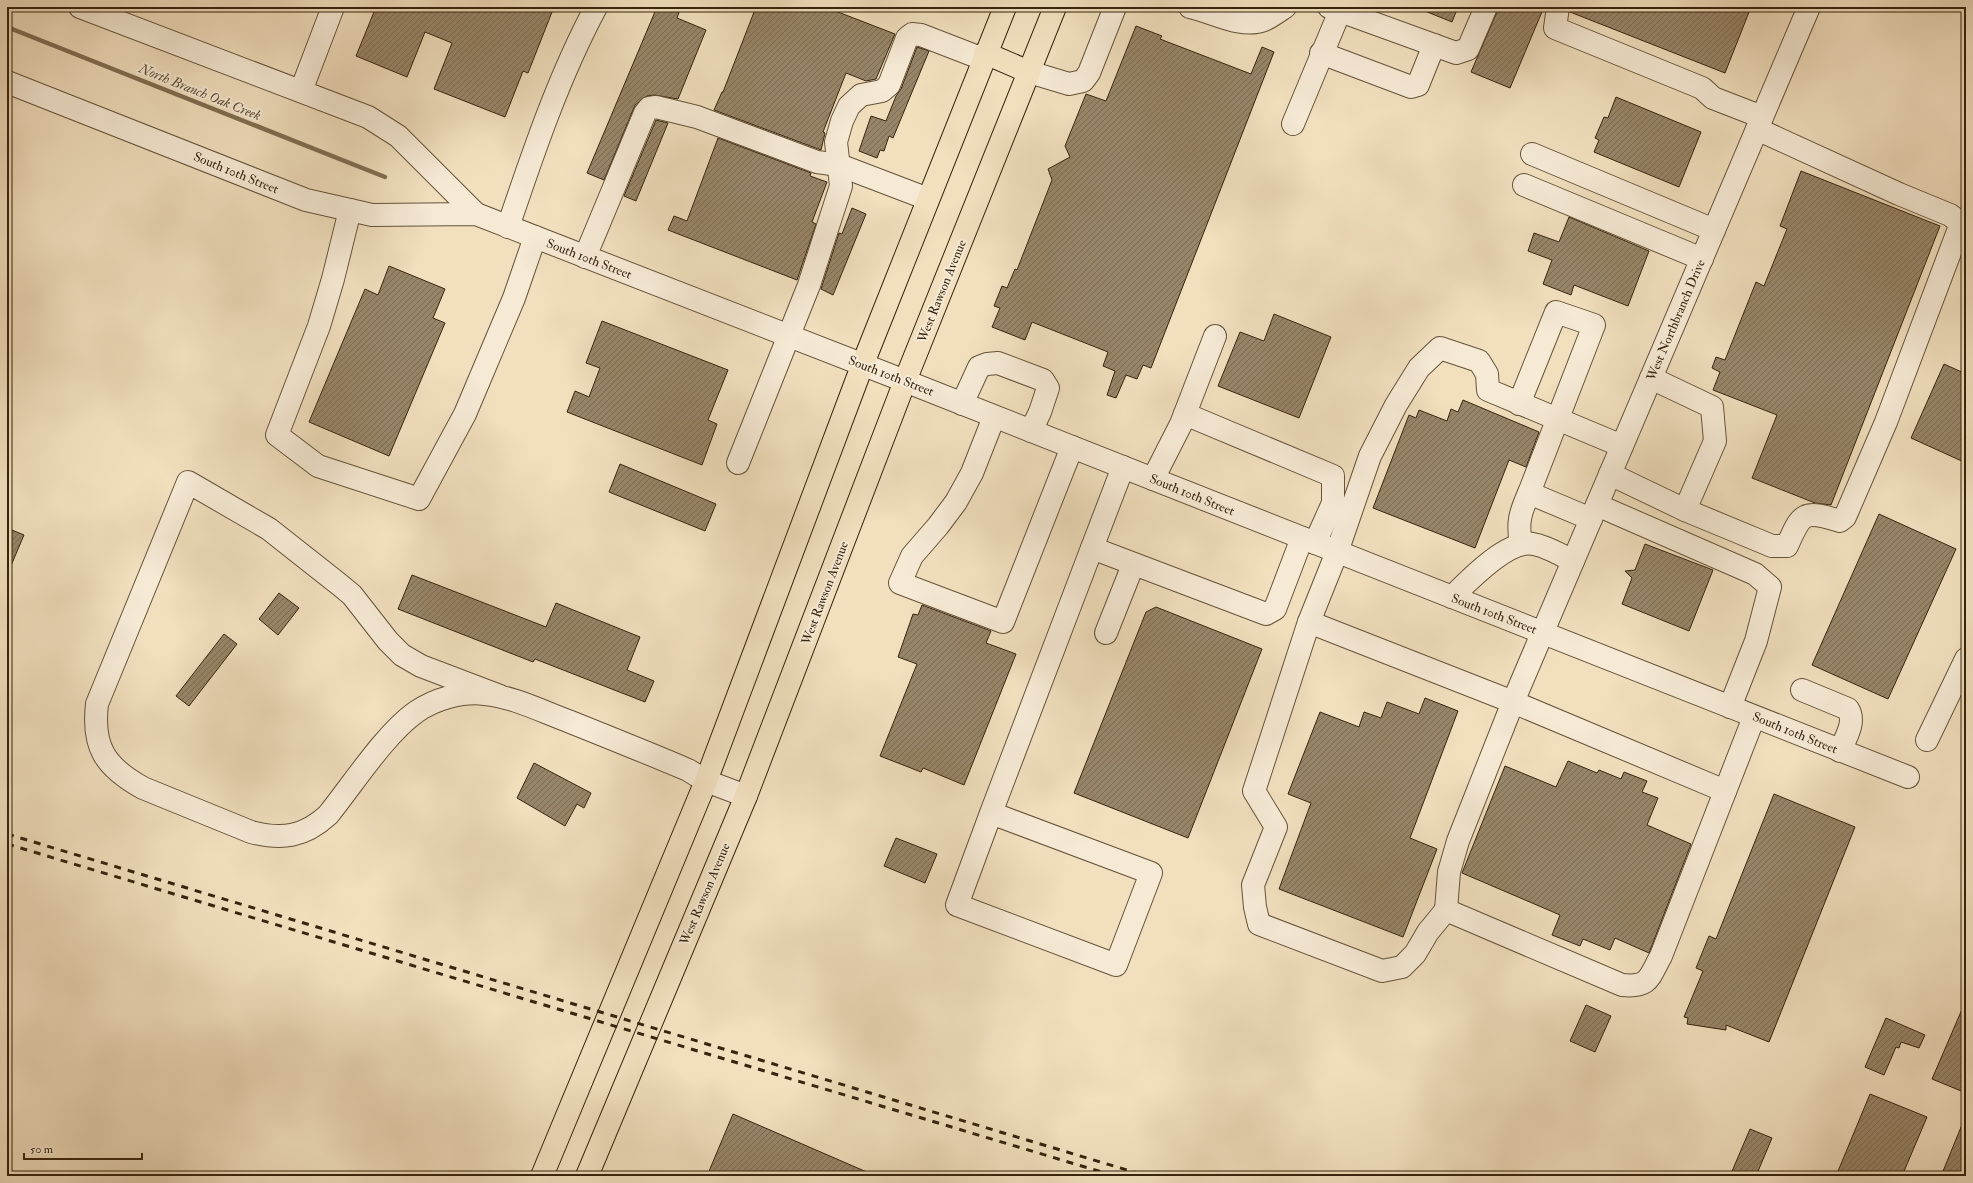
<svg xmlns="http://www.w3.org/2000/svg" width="1973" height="1183" viewBox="0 0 1973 1183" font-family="'IM FELL Double Pica',serif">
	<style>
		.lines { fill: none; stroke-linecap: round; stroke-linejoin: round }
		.stream { stroke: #806e53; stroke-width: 4.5 }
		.building { fill: url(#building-hatch); stroke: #36240d }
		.minor-casing { stroke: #655339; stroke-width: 24 }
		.major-casing { stroke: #36240d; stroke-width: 24 }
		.minor { stroke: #f6ead5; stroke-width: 22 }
		.major { stroke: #f1dfbe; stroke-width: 22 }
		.rail { stroke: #36240d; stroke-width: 3; stroke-dasharray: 7 7; stroke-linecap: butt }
		.labels { text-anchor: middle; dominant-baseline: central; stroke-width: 4; stroke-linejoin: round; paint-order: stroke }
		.street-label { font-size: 13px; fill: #36240d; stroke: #f6ead5 }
		.water-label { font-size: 14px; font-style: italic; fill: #614f36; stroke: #f6ead5 }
	</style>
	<defs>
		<pattern id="building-hatch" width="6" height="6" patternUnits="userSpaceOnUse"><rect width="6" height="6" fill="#978569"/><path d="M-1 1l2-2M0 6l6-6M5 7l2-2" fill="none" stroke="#7c6d55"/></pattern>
	</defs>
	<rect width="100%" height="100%" fill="#f1dfbe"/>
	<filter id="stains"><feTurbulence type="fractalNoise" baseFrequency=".005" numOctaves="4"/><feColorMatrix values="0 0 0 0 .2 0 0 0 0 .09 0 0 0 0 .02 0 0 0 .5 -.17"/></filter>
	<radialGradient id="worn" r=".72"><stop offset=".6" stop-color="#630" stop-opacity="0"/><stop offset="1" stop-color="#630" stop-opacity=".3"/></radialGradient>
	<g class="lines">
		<path class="stream" d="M 7,27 L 385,177"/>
	</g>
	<g class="building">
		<path d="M 376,7 L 554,7 L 528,73 L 523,71 L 505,117 L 434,89 L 452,43 L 425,32 L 407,77 L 356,56 Z"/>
		<path d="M 657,7 L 681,7 L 677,18 L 706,30 L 678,99 L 654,95 L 647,96 L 635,105 L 604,180 L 587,173 Z"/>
		<path d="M 756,7 L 825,7 L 895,34 L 876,79 L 866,81 L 846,73 L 823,132 L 825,133 L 821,150 L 714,110 L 722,92 L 723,92 Z"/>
		<path d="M 1415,7 L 1458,7 L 1452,22 Z"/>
		<path d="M 1499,7 L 1544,7 L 1510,88 L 1471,72 Z"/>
		<path d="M 1570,7 L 1751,7 L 1725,73 L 1570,12 Z"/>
		<path d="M 1136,26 L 1162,36 L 1160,39 L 1251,74 L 1262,47 L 1274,52 L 1151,368 L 1143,365 L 1137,379 L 1126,375 L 1116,398 L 1107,395 L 1115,371 L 1103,366 L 1108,352 L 1032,322 L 1025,340 L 992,327 L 1000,308 L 994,306 L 1002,286 L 1007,288 L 1015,269 L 1017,270 L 1052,180 L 1048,169 L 1070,157 L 1065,146 L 1086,94 L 1106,101 Z"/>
		<path d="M 917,47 L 929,51 L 893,138 L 889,136 L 884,151 L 880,150 L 877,158 L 859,151 L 871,116 L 886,121 L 896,96 L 901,89 Z"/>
		<path d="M 1616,97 L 1701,132 L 1679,187 L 1594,152 L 1599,140 L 1595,138 L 1604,117 L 1608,118 Z"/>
		<path d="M 656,120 L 668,123 L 636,201 L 624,196 Z"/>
		<path d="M 718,138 L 811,173 L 810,176 L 827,182 L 812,222 L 816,224 L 797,280 L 668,230 L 674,216 L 687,221 Z"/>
		<path d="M 1801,171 L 1940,226 L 1831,505 L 1815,503 L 1752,478 L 1777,415 L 1713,390 L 1720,372 L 1712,368 L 1716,357 L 1725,360 L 1756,282 L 1764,286 L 1787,229 L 1780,226 Z"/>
		<path d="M 852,208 L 866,214 L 833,295 L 821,289 L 839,233 L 842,234 Z"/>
		<path d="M 1569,217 L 1649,251 L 1628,306 L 1574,285 L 1571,295 L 1543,284 L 1552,260 L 1528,251 L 1534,233 L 1559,242 Z"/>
		<path d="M 389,266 L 445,289 L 433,318 L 445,323 L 389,456 L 309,422 L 365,289 L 378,295 Z"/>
		<path d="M 1274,314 L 1331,337 L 1299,418 L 1218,386 L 1240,332 L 1264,341 Z"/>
		<path d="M 602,321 L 728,370 L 708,420 L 717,424 L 702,465 L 567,412 L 575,391 L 589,397 L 600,368 L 586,363 Z"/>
		<path d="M 1944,364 L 1966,374 L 1966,463 L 1911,438 Z"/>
		<path d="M 1463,400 L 1539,432 L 1526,467 L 1509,460 L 1475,548 L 1373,508 L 1409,415 L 1416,418 L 1419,410 L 1447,421 L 1451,409 L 1458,412 Z"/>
		<path d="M 620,464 L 716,504 L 705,531 L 609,492 Z"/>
		<path d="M 1879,514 L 1956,549 L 1888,699 L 1812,665 Z"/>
		<path d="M 7,528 L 24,535 L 7,575 Z"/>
		<path d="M 1645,544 L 1713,570 L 1689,631 L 1622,604 L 1632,578 L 1625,571 L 1635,570 Z"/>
		<path d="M 412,575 L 546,627 L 556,603 L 640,637 L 627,670 L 654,681 L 645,702 L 535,659 L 533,662 L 398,609 Z"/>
		<path d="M 279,593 L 299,608 L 278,635 L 259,619 Z"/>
		<path d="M 922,605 L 991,631 L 986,643 L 1016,654 L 964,785 L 923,768 L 921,772 L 880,756 L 917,664 L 898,657 L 913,614 L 918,615 Z"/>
		<path d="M 1156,607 L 1262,649 L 1188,838 L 1074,793 L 1146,612 Z"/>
		<path d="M 224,634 L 237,644 L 189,706 L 176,696 Z"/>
		<path d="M 1425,698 L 1458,711 L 1410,838 L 1437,849 L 1403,937 L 1279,889 L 1311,803 L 1288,794 L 1320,712 L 1359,727 L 1364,712 L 1381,718 L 1387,702 L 1419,714 Z"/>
		<path d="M 1568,761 L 1597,773 L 1599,770 L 1621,779 L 1624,772 L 1647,781 L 1642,792 L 1658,798 L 1647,825 L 1691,844 L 1649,953 L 1615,938 L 1610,950 L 1583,939 L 1580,946 L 1552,935 L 1560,915 L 1462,873 L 1505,766 L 1556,787 Z"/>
		<path d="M 534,763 L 591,793 L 584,808 L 577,804 L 565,826 L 517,798 Z"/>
		<path d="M 1774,794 L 1855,827 L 1769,1042 L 1726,1025 L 1726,1030 L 1687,1024 L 1688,1018 L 1684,1017 L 1703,971 L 1696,968 L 1709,936 L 1716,939 Z"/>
		<path d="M 896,838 L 937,854 L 925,883 L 884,866 Z"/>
		<path d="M 1966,1000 L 1966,1093 L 1932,1079 Z"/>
		<path d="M 1586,1005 L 1611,1016 L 1595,1052 L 1570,1041 Z"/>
		<path d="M 1886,1018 L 1925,1035 L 1919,1048 L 1901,1042 L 1899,1048 L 1896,1047 L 1884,1075 L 1865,1067 Z"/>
		<path d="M 1870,1094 L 1927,1117 L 1902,1176 L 1836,1176 Z"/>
		<path d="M 733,1114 L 876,1176 L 707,1176 Z"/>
		<path d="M 1966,1115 L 1966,1176 L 1941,1176 Z"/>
		<path d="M 1750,1129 L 1772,1138 L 1756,1176 L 1730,1176 Z"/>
	</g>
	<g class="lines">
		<g class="minor-casing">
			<g id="minor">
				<path d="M 80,7 L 368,117 L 398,136 L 476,214"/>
				<path d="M 1190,7 C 1213,12 1241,29 1264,20 C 1271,17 1279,11 1285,7"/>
				<path d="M 1329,7 L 1456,53 L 1468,49 L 1486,7"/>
				<path d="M 1558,7 L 1555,28 L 1702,88 L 1713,98 L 1762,117"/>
				<path d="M 1321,53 L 1411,87 L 1418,85 L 1434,45"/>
				<path d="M 1029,72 L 1069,84 L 1083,81 L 1089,73 L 1115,7"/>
				<path d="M 7,82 L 306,200 L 372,215 L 476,214 L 905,381 L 1908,777"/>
				<path d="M 301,91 L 333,7"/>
				<path d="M 1293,124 L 1340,11"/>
				<path d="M 1532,154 L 1714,230"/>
				<path d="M 1524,185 L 1702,259"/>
				<path d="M 350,210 L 333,279 L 319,326 L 277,435 L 318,466 L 419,499 L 465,414 L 514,298 L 535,237"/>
				<path d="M 508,227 C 533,153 559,76 596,7"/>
				<path d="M 585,257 L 645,113 L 649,108 L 656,107 L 697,117 L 817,162 L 839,165 L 928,199"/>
				<path d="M 962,404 L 979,367 L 987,364 L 998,363 L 1043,380 L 1048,388 L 1040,412 L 1031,431"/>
				<path d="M 1519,404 L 1556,312 L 1594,325 L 1529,493 L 1591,519"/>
				<path d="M 1185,414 L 1333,476 L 1333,503 L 1315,543"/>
				<path d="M 994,417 L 972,473 L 956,502 L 938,526 L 912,556 L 900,583 L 1003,622 L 1072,447"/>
				<path d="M 738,463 L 809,285 L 841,186 L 836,142 L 842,121 L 849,106 L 861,95 L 882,91 L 889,85 L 907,38 L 912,34 L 921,35 L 983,59"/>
				<path d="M 1123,467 L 1092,548 L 1266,614 L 1275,609 L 1302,538"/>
				<path d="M 1610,474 L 1685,510 L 1715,441 L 1712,407 L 1651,378"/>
				<path d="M 1153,479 L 1181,424 L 1215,336"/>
				<path d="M 1597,505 L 1755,574 L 1770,587 L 1756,641 L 1730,707"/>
				<path d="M 1685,510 L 1772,546 L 1787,546 C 1802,512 1803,510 1840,521 L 1845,517 L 1886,422 L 1960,226 L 1957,220 L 1950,215 L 1899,194 L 1757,129"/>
				<path d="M 1521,544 C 1517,523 1520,513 1529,493"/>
				<path d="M 1452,597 C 1468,581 1508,539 1533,544 C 1546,546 1561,555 1573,561"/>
				<path d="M 1309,622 L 1513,702 L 1725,791"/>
				<path d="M 1106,633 L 1133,565"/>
				<path d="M 1802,690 L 1848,709 C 1856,722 1846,737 1840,751"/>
				<path d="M 500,696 L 421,666 L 402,655 L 388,641 L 352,595 L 340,585 L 269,529 L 188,482 L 97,704 C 92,747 105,767 143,788 L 251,832 C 282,840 304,837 328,815 C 353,784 385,734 416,712 C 435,699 462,691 485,694 C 514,697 541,711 568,721 C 608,737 648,753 688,770 L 706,781 L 746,796"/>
				<path d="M 1754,717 L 1661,956 C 1649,977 1650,988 1622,985 L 1446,910 L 1449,872 L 1458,841 L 1513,702 L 1809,7"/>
				<path d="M 1927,740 L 1966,659"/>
				<path d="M 991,813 L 957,905 L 1116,965 L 1151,873 L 991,813 L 1092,548"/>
				<path d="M 1446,910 L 1428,932 L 1415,954 L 1402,967 L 1382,971 L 1259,924 L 1255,907 L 1253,885 L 1276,827 L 1254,791 L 1309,622 L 1337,552 L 1370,456 L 1396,405 L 1419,368 L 1440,348 L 1479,361 L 1487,374 L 1488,390 L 1622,446"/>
			</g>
		</g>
		<g class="major-casing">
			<g id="major">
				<path d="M 985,53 L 1029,72"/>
				<path d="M 542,1176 L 706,781 L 862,366 L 1005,7"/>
				<path d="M 587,1176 L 746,796 L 905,381 L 1055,7"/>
			</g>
		</g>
		<use href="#minor" class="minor"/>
		<use href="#major" class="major"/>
		<g class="rail">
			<path d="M 7,834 L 1147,1176"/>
			<path d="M 7,844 L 1115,1176"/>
		</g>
	</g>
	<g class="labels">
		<g class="street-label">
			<text transform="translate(236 173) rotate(22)">South 10th Street</text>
			<text transform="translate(589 259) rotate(21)">South 10th Street</text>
			<text transform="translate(942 291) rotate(-68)">West Rawson Avenue</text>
			<text transform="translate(1676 320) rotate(-67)">West Northbranch Drive</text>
			<text transform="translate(891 376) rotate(21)">South 10th Street</text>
			<text transform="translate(1192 495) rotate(22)">South 10th Street</text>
			<text transform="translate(825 593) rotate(-69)">West Rawson Avenue</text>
			<text transform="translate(1494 614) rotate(21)">South 10th Street</text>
			<text transform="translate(1795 733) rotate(22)">South 10th Street</text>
			<text transform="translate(705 894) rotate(-67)">West Rawson Avenue</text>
		</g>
		<g class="water-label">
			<text transform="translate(200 92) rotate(22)">North Branch Oak Creek</text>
		</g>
	</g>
	<rect width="1973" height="1183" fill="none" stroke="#f1dfbe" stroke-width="24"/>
	<rect x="8" y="8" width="1957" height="1167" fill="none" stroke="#36240d" stroke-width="2"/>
	<rect x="12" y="12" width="1949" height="1159" fill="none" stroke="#36240d"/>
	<path d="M24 1153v6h118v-6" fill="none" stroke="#36240d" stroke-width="2"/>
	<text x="30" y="1153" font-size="12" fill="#36240d" stroke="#f6ead5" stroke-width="3" paint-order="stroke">50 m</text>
	<rect width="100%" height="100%" filter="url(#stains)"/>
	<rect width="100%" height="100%" fill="url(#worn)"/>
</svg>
